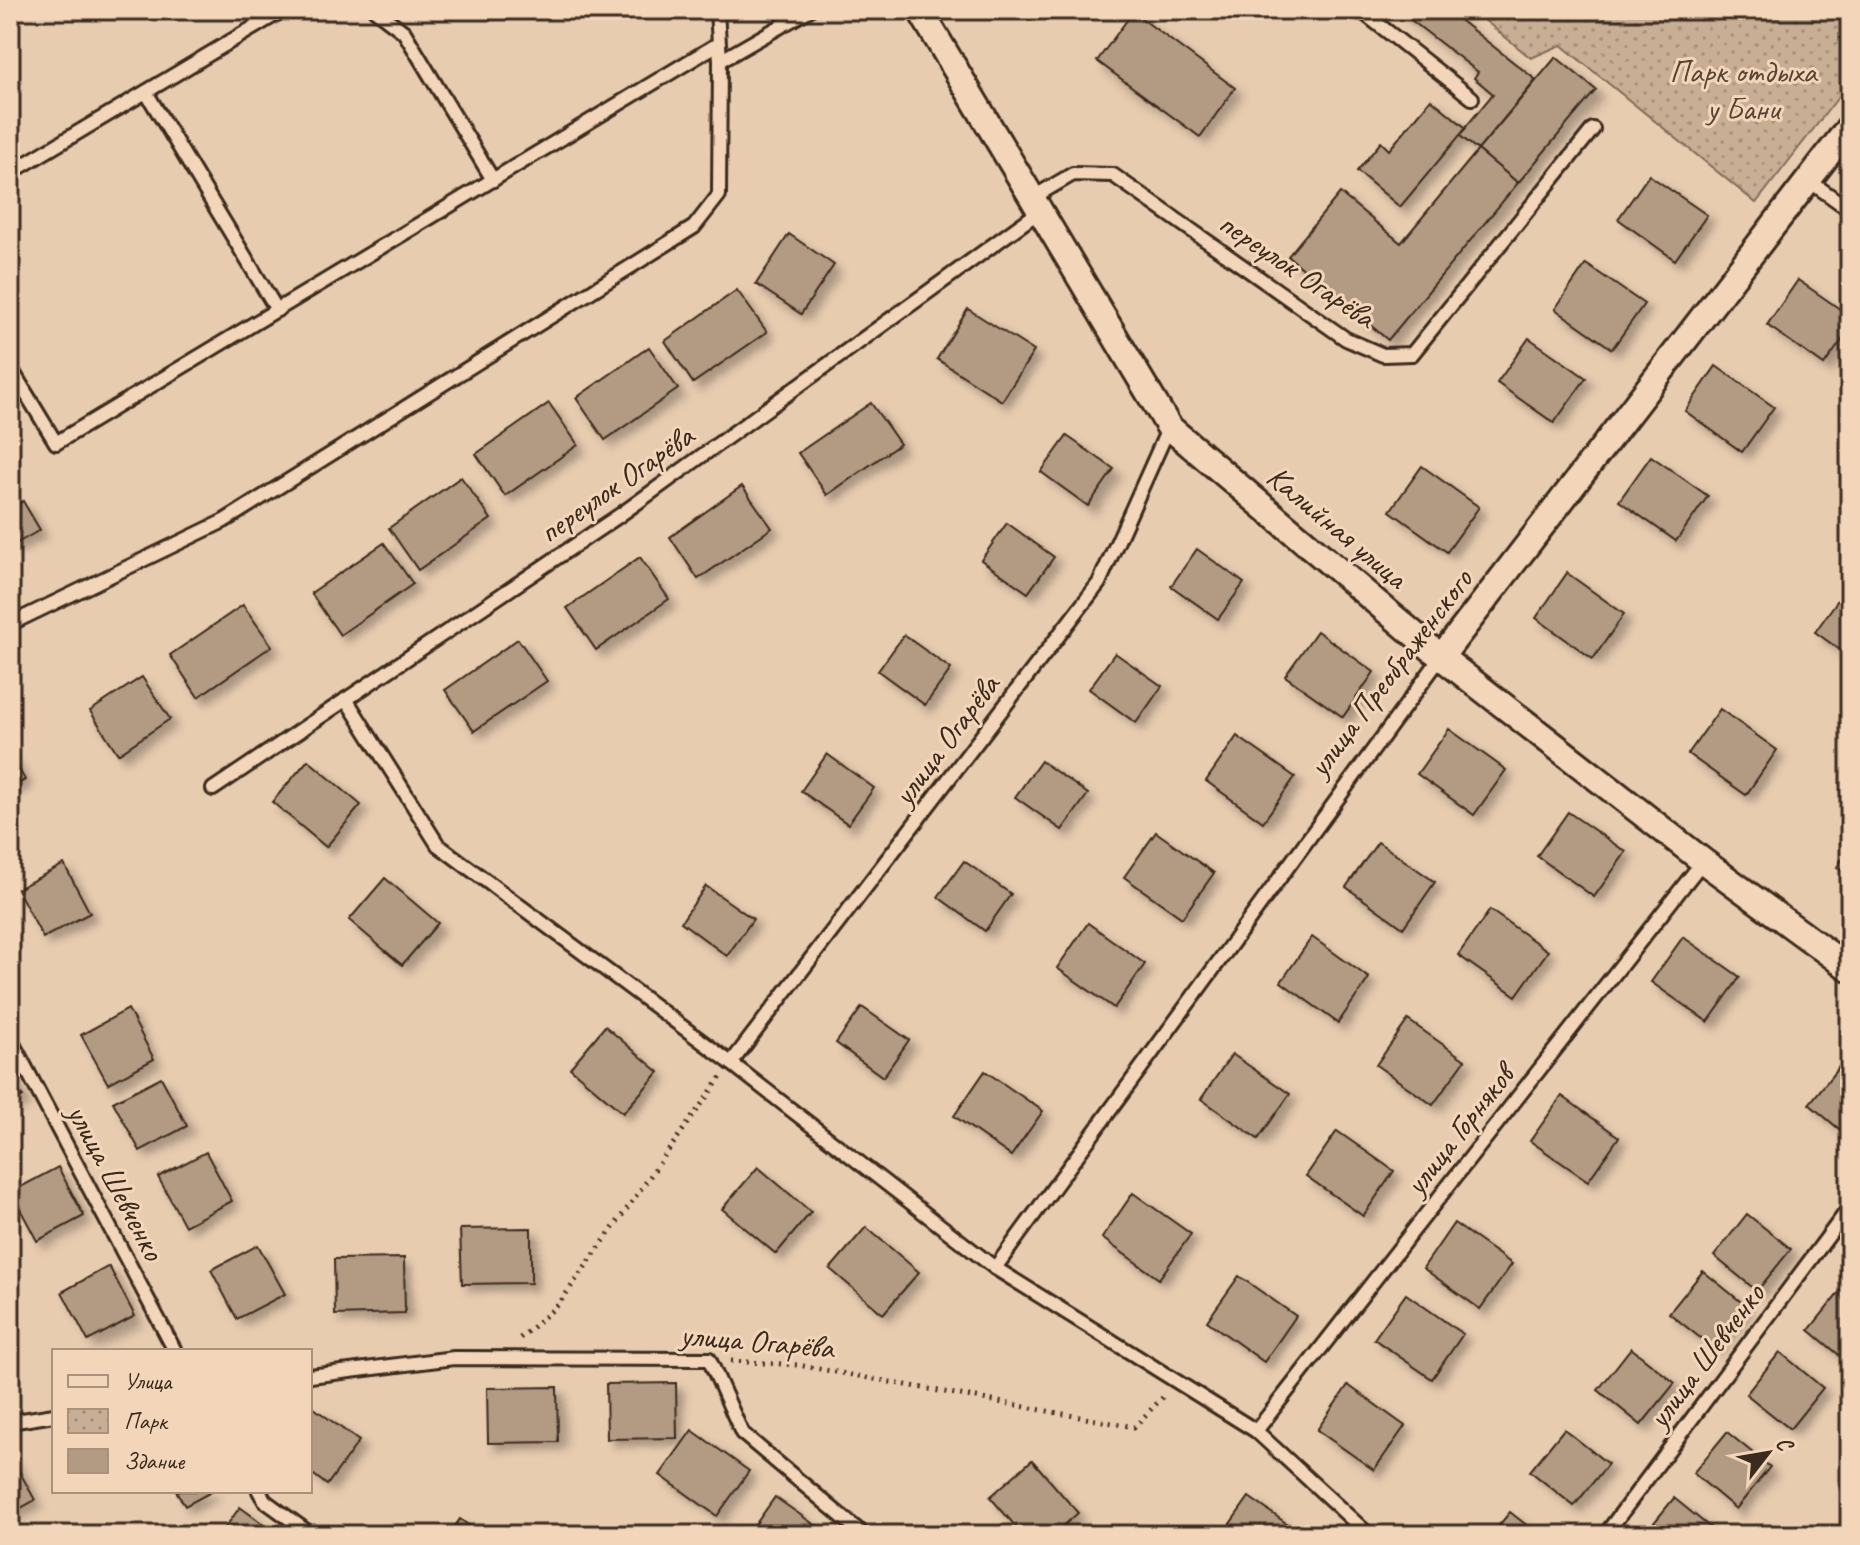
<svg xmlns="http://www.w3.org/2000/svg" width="1860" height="1545" viewBox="0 0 1860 1545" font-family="Caveat,sans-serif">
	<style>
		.park { fill: url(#park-dots); stroke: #826c5a; stroke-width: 2 }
		.building { fill: #b29a83; stroke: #3b2a1e; stroke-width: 2; filter: url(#shadow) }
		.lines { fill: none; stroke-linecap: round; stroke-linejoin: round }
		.service-casing { stroke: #3b2a1e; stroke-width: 18 }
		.minor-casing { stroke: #3b2a1e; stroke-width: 30 }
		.path { stroke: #3b2a1e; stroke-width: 5; stroke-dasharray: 2 6; stroke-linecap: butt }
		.service { stroke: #f3d6b9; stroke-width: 12 }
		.minor { stroke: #f3d6b9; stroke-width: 24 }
		.labels { text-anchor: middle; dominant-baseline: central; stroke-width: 6; stroke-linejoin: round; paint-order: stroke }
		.park-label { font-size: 32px; fill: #574436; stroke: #f3d6b9 }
		.street-label { font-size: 32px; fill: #3b2a1e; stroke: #f3d6b9 }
	</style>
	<defs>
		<pattern id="park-dots" width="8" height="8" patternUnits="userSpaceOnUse" patternTransform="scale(2)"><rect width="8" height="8" fill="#c8ae95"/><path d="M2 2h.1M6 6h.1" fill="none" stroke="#a48e79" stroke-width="1.8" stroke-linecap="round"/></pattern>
		<filter id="shadow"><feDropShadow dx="7" dy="7" stdDeviation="4" flood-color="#0004"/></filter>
	</defs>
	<rect width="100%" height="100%" fill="#e8ccb0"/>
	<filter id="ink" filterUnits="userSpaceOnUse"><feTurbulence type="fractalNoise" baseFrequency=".0125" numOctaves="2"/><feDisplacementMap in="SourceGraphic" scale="16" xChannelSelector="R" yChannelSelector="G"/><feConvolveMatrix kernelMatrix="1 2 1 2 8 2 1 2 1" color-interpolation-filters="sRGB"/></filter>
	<g filter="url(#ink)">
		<path class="park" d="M 1472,10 L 1850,10 L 1850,82 L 1756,203 L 1561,45 L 1531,58 Z"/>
		<g class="building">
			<path d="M 1398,10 L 1447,10 L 1536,80 L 1478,150 L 1459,135 L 1493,94 L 1474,78 L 1478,72 Z"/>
			<path d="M 1133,12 L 1235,88 L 1200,137 L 1097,61 Z"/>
			<path d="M 1556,57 L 1596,90 L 1518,183 L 1478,150 Z"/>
			<path d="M 1431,99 L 1466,128 L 1400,207 L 1357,171 L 1381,142 L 1389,150 Z"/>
			<path d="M 1478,150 L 1518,183 L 1388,340 L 1288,256 L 1340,193 L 1401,243 Z"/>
			<path d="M 1649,175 L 1707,215 L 1675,260 L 1618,219 Z"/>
			<path d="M 789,234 L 834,265 L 801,314 L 756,284 Z"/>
			<path d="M 1586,264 L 1644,304 L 1612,349 L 1555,309 Z"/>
			<path d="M 1798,280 L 1850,316 L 1850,329 L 1824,365 L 1767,325 Z"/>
			<path d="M 737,290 L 767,332 L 693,383 L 665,341 Z"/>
			<path d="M 968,309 L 1034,351 L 1002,401 L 937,359 Z"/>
			<path d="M 1529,338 L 1586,378 L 1554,423 L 1497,383 Z"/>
			<path d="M 649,347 L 678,389 L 605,440 L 576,398 Z"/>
			<path d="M 1716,366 L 1774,407 L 1742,452 L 1685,411 Z"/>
			<path d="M 549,403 L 578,445 L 505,496 L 476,454 Z"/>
			<path d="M 871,403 L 900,444 L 827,495 L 798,453 Z"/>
			<path d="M 1067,436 L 1114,469 L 1088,506 L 1041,472 Z"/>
			<path d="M 1651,456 L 1708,496 L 1676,541 L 1619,501 Z"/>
			<path d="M 1422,466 L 1479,507 L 1447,552 L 1390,511 Z"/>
			<path d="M 461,477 L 491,519 L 418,570 L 389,528 Z"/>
			<path d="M 742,486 L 772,528 L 698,579 L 670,537 Z"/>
			<path d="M 23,501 L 40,530 L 10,547 L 10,510 Z"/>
			<path d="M 1007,523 L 1054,557 L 1028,593 L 981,560 Z"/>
			<path d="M 384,543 L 413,584 L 340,635 L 311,593 Z"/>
			<path d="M 1197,549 L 1244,583 L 1218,619 L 1171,586 Z"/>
			<path d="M 640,557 L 669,599 L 596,650 L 567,608 Z"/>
			<path d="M 1567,573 L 1624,614 L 1593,659 L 1536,618 Z"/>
			<path d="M 1847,587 L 1850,589 L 1850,657 L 1815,632 Z"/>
			<path d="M 243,605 L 272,646 L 198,697 L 170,655 Z"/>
			<path d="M 1317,631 L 1374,672 L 1343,717 L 1285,676 Z"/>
			<path d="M 904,635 L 951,669 L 925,705 L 878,671 Z"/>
			<path d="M 518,639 L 547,681 L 474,731 L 445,690 Z"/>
			<path d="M 1115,653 L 1162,686 L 1136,723 L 1089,689 Z"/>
			<path d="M 142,677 L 170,719 L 118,754 L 90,711 Z"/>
			<path d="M 1720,709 L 1777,750 L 1746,795 L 1688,754 Z"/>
			<path d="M 1449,729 L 1506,770 L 1474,815 L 1417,774 Z"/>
			<path d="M 1237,736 L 1295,777 L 1263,822 L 1206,781 Z"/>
			<path d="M 10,752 L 25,780 L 10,788 Z"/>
			<path d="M 827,754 L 874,788 L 848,824 L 801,791 Z"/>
			<path d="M 308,760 L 361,805 L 326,847 L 272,802 Z"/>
			<path d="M 1041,761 L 1088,794 L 1062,830 L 1015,797 Z"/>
			<path d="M 1568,812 L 1626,852 L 1594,897 L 1537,856 Z"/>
			<path d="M 1156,832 L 1214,873 L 1182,918 L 1124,877 Z"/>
			<path d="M 1378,842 L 1435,882 L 1403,928 L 1346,887 Z"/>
			<path d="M 1850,848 L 1850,877 L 1837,867 Z"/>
			<path d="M 964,861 L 1011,894 L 985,931 L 938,897 Z"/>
			<path d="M 64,864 L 90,913 L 43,938 L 17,889 Z"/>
			<path d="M 385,878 L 438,923 L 402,965 L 349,920 Z"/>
			<path d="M 706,886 L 753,919 L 727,956 L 681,922 Z"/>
			<path d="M 1490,910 L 1548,951 L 1516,996 L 1458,955 Z"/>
			<path d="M 1088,923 L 1145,964 L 1114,1008 L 1057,968 Z"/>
			<path d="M 1312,937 L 1369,978 L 1338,1023 L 1281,982 Z"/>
			<path d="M 1683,937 L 1740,977 L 1708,1022 L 1651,982 Z"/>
			<path d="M 862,1007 L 909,1040 L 883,1077 L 836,1043 Z"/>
			<path d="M 128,1009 L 154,1059 L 108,1084 L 81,1035 Z"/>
			<path d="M 1408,1020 L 1465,1060 L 1433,1105 L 1376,1065 Z"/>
			<path d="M 605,1026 L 659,1072 L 623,1113 L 570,1068 Z"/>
			<path d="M 1232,1054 L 1290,1094 L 1258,1139 L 1201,1099 Z"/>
			<path d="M 1842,1063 L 1850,1069 L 1850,1138 L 1809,1104 Z"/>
			<path d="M 985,1071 L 1043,1111 L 1011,1156 L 954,1116 Z"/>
			<path d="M 10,1074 L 23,1097 L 10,1104 Z"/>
			<path d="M 161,1077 L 187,1126 L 140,1151 L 113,1102 Z"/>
			<path d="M 1562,1096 L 1619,1137 L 1588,1181 L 1530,1141 Z"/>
			<path d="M 1337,1131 L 1394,1171 L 1363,1216 L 1306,1176 Z"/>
			<path d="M 206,1152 L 232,1201 L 185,1226 L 158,1177 Z"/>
			<path d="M 58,1167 L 84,1216 L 37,1241 L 11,1192 Z"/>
			<path d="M 758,1167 L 811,1212 L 776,1254 L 722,1209 Z"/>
			<path d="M 1133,1193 L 1191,1234 L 1159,1279 L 1102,1238 Z"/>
			<path d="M 1747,1214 L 1791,1249 L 1757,1291 L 1714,1256 Z"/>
			<path d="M 1454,1223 L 1512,1264 L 1480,1309 L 1423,1268 Z"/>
			<path d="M 866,1227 L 919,1272 L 883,1314 L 830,1269 Z"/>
			<path d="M 531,1228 L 531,1283 L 462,1284 L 460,1229 Z"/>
			<path d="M 258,1245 L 285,1294 L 237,1319 L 211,1270 Z"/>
			<path d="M 404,1258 L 405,1313 L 335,1315 L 334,1259 Z"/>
			<path d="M 109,1266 L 135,1316 L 88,1341 L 62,1292 Z"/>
			<path d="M 1703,1271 L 1746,1306 L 1713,1348 L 1669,1313 Z"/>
			<path d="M 1239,1276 L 1296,1316 L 1264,1362 L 1207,1321 Z"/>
			<path d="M 1842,1289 L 1850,1295 L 1850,1364 L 1809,1330 Z"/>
			<path d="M 1406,1294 L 1463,1334 L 1432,1379 L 1374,1339 Z"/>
			<path d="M 1631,1348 L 1675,1383 L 1641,1425 L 1598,1390 Z"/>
			<path d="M 1780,1352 L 1823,1388 L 1790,1429 L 1746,1394 Z"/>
			<path d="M 676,1383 L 677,1438 L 607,1439 L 606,1384 Z"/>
			<path d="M 1348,1385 L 1405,1426 L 1374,1470 L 1317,1430 Z"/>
			<path d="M 557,1387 L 558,1442 L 488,1443 L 487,1388 Z"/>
			<path d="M 314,1408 L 359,1441 L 327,1485 L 310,1472 L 310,1413 Z"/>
			<path d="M 1564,1429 L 1608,1464 L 1574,1506 L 1530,1471 Z"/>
			<path d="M 692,1430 L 749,1471 L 717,1516 L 660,1475 Z"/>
			<path d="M 1727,1432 L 1770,1467 L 1736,1509 L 1693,1473 Z"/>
			<path d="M 10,1454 L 35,1500 L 10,1514 Z"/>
			<path d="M 1032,1460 L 1078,1513 L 1053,1535 L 1023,1535 L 990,1497 Z"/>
			<path d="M 176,1491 L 213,1491 L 185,1506 Z"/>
			<path d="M 775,1497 L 829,1535 L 748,1535 Z"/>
			<path d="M 1249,1497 L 1303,1535 L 1222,1535 Z"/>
			<path d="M 1674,1498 L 1717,1533 L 1716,1535 L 1644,1535 Z"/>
			<path d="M 240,1507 L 278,1535 L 220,1535 Z"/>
			<path d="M 1510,1512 L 1539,1535 L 1491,1535 Z"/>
			<path d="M 460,1519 L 482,1535 L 449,1535 Z"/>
		</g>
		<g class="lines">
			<g class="service-casing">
				<g id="service">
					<path d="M 375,10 L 404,32 L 493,180"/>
					<path d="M 1360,10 L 1472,98"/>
					<path d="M 720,61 L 809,10"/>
					<path d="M 146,92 L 277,310"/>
					<path d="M 10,173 L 283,10"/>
					<path d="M 1808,180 L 1850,210"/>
					<path d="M 1032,198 L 1073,174 L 1113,175 L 1346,339 L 1383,355 L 1412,354 L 1593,129"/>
					<path d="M 10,367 L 56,443 L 718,44"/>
					<path d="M 10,624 L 224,521 L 694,227 L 719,195 L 720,61 L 717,10"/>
					<path d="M 346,699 L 438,845 L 731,1063 L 995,1268 L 1256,1431 L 1369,1535"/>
					<path d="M 213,789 L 620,515 L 1040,211"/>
					<path d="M 10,1038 L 175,1351"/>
					<path d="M 731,1063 L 1099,583 L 1169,427"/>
					<path d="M 995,1268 L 1441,657"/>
					<path d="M 310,1376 L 454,1358 L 709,1359 L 742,1433 L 864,1535"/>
					<path d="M 10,1422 L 54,1415"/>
					<path d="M 1256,1431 L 1703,861"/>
					<path d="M 259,1491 L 265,1501 L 312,1535"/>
					<path d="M 1605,1535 L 1850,1207"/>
				</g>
			</g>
			<g class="minor-casing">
				<g id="minor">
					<path d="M 920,10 L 1169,427 L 1441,657 L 1703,861 L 1850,969"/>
					<path d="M 1441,657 L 1850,126"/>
				</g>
			</g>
			<g class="path">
				<path d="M 520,1338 L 558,1305 L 721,1077"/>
				<path d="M 731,1361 L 798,1365 L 1134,1427 L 1163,1397"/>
			</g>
			<use href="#service" class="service"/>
			<use href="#minor" class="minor"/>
		</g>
	</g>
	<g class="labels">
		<g class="park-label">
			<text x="1743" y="71">Парк отдыха<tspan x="1743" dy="37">у Бани</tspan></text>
		</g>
		<g class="street-label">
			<text transform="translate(1297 270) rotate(34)">переулок Огарёва</text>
			<text transform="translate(616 484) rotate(-35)">переулок Огарёва</text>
			<text transform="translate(1337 527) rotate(40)">Калийная улица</text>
			<text transform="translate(1390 673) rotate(-53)">улица Преображенского</text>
			<text transform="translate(946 740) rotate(-53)">улица Огарёва</text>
			<text transform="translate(1459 1130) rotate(-52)">улица Горняков</text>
			<text transform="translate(116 1182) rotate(62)">улица Шевченко</text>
			<text transform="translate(757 1341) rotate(5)">улица Огарёва</text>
			<text transform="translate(1706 1356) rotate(-53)">улица Шевченко</text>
		</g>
	</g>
	<rect width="1860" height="1545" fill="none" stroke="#f3d6b9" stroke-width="40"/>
	<rect x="20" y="20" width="1820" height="1505" fill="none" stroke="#3b2a1e" stroke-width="3" filter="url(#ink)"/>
	<rect x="52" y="1349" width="260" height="144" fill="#f3d6b9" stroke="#a9917b" stroke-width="2"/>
	<rect x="68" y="1375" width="40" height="12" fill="#f3d6b9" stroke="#a9917b" stroke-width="2"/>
	<text x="124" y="1389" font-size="24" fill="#3b2a1e">Улица</text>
	<rect x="68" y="1409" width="40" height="24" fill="url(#park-dots)" stroke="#a9917b" stroke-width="2"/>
	<text x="124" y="1429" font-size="24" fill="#3b2a1e">Парк</text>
	<rect x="68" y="1449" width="40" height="24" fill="#b29a83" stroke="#a9917b" stroke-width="2"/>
	<text x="124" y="1469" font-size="24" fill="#3b2a1e">Здание</text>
	<g transform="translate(1768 1453) rotate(59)" stroke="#f3d6b9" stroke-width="6" paint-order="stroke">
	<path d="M0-6L14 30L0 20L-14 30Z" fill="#3b2a1e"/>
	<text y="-12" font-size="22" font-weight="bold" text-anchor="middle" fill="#3b2a1e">С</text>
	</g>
</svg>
